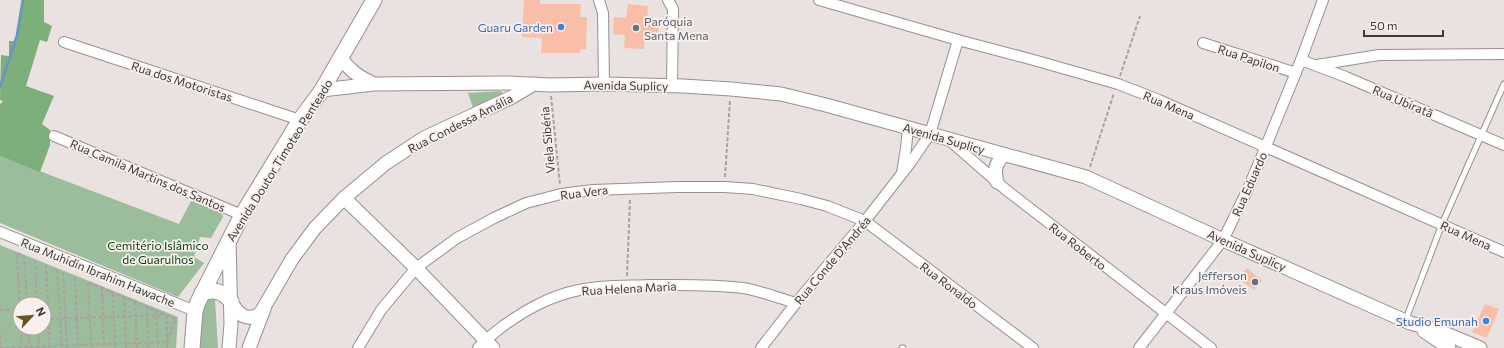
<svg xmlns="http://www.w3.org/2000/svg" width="1504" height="348" viewBox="0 0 1504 348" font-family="Commissioner,sans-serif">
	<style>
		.green { fill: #9cbd9b; fill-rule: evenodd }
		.forest { fill: #7daf7b }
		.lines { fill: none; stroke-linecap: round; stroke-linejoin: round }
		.stream { stroke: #6b98b6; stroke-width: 3 }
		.building { fill: #f8bea8 }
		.service-casing { stroke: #97908e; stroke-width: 7 }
		.minor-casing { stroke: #97908e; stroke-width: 12 }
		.tertiary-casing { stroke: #97908e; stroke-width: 15 }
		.secondary-casing { stroke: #97908e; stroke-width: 17 }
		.path { stroke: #a8a3a1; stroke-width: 2; stroke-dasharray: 4 2; stroke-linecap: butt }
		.service { stroke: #fff; stroke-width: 5 }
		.minor { stroke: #fff; stroke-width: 10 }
		.tertiary { stroke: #fff; stroke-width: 13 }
		.secondary { stroke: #fff; stroke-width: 15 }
		.shop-dot { fill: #3f7fe0; stroke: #f7f0ed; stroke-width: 1.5 }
		.worship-dot { fill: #6b7280; stroke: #f7f0ed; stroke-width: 1.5 }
		.service-dot { fill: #5c6f8a; stroke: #f7f0ed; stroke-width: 1.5 }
		.labels { text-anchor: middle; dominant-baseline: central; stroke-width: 3.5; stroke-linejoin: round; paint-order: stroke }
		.worship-label { font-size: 12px; fill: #5b616d; stroke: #f7f0ed; text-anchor: start }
		.shop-label { font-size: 12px; fill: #366cbe; stroke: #f7f0ed; text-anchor: end }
		.street-label { font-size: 12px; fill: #3d3a39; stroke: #f7f0ed }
		.park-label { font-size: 12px; fill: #073e0b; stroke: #f7f0ed }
		.service-label { font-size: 12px; fill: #4e5e75; stroke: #f7f0ed; text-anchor: end }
	</style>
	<rect width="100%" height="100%" fill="#e9e2e0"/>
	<g class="green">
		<path d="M 500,91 L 503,93 L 501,96 L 473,108 L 468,93 Z"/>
		<path d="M 0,156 L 179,224 L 191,201 L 221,210 L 223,217 L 211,238 L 200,237 L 194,257 L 204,263 L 178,297 L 0,223 Z"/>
		<path d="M 0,245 L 178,317 L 176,348 L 0,348 ZM 20,304 L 44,304 L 44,328 L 20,328 Z"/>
		<path d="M 210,299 L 215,300 L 218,348 L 197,348 L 197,338 L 204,302 Z"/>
	</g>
	<path class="forest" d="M 24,0 L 44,0 L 44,22 L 52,26 L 47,42 L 40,40 L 26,86 L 54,96 L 42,124 L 50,130 L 50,145 L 40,172 L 0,156 L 0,104 L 3,101 L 0,100 L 1,55 L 9,56 L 9,41 L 17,41 Z"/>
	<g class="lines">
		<path class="stream" d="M 0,87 L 17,36 L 23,0"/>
	</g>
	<g class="building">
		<path d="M 524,0 L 540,0 L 540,4 L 581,4 L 580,17 L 587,17 L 586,49 L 580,49 L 580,53 L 541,53 L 542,38 L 522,37 Z"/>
		<path d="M 628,4 L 648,6 L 647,21 L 659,22 L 658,37 L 645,36 L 644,49 L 624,48 L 625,35 L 613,34 L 614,17 L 626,18 Z"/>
		<path d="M 1247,268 L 1262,281 L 1254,290 L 1237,278 Z"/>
		<path d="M 1485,304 L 1499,309 L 1487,338 L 1472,332 Z"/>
	</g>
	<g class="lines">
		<g class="service-casing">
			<g id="service">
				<path d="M 1406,319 L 1442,224 L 1504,84"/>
				<path d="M 902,348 L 903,348"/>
			</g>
		</g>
		<g class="minor-casing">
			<g id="minor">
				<path d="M 599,0 L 603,13 L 604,84"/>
				<path d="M 668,0 L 673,9 L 672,86"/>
				<path d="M 819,0 L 958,40 L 1030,59 L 1118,84 L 1159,100 L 1504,252"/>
				<path d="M 64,42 L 300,120"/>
				<path d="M 1203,43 L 1296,73"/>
				<path d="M 1301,60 L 1346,77 L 1504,145"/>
				<path d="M 1317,65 L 1379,55 L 1504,54"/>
				<path d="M 54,136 L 242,215"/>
				<path d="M 949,140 L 1005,189 L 1211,348"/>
				<path d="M 902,173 L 906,148 L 908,128"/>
				<path d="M 0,232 L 195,311"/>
				<path d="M 358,348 L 381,310 L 416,268 L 457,238 L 494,218 L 526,203 L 561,194 L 593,190 L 677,187 L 725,187 L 753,189 L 801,199 L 827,206 L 865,221 L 1033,348"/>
				<path d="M 478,348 C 486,339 494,333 503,326 C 527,309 550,296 579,290 C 599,285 629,286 649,285 C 680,285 712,284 743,288 C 761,291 778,298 796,303"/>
				<path d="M 761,348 L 796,303 L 865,221 L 911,162 L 930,134 L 958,40"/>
				<path d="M 1139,348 L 1223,240 L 1247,191 L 1266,146 L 1301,60 L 1323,0"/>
			</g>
		</g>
		<g class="tertiary-casing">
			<g id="tertiary">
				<path d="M 341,58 C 349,70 358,77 372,83"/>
				<path d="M 322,90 L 374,84 L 509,83 L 550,85 L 604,84 L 683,86 L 731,89 L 781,94 L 826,105 L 1086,177 L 1223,240 L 1410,323 L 1437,330 L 1480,348"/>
				<path d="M 997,182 C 994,170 995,164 1004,155"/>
				<path d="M 344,198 L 416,268 L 493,348"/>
				<path d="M 231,301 C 237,314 246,322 260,314 L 292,259 L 315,228 L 344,198 L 386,163 L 424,138 L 512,97 L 534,84"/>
				<path d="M 1424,331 L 1449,348"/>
				<path d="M 229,348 L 231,324 L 229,240"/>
				<path d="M 249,348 L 264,309"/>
			</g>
		</g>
		<g class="secondary-casing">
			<g id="secondary">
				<path d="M 202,293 C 214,289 222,291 231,301"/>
				<path d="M 192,348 L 195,311 L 198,302 L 242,215 L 300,120 L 322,90 L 374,0"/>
			</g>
		</g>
		<g class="path">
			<path d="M 1120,76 L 1140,16"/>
			<path d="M 551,96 L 560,185"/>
			<path d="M 1090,167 L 1114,93"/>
			<path d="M 725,177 L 730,100"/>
			<path d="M 35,260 L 37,304"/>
			<path d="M 46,265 L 50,348"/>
			<path d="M 57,270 L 62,348"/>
			<path d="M 63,272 L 67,348"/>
			<path d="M 627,276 L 630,199"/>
			<path d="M 75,277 L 78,348"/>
			<path d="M 102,288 L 104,348"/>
			<path d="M 113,293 L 115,348"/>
			<path d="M 124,297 L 126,348"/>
			<path d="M 135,301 L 137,348"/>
			<path d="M 147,306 L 148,348"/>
			<path d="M 0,310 L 13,309"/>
			<path d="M 156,310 L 158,348"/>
			<path d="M 20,312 L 17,253 L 24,256 L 27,304"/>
			<path d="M 167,315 L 167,348"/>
			<path d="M 44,319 L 165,315"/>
			<path d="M 14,320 L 20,320"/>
			<path d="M 21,328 L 22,347"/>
			<path d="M 28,328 L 29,347"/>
			<path d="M 38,328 L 39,348"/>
			<path d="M 0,335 L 1,348"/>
			<path d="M 0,348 L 78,345 L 167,342 L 176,319 L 88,282 L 91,344 L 91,348"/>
		</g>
		<use href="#service" class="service"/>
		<use href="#minor" class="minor"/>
		<use href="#tertiary" class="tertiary"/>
		<use href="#secondary" class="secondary"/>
	</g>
	<g class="shop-dot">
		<circle cx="561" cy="27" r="4"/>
		<circle cx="1486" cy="321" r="4"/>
	</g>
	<circle class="worship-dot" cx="636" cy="28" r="4"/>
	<circle class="service-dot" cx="1255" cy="282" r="4"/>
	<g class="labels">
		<g class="worship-label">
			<text x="644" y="21">Paróquia<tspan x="644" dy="14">Santa Mena</tspan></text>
		</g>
		<g class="shop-label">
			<text x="553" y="27">Guaru Garden</text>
			<text x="1478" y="321">Studio Emunah</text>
		</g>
		<g class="street-label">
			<text transform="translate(1249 58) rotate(18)">Rua Papilon</text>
			<text transform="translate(182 81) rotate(18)">Rua dos Motoristas</text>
			<text transform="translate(626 85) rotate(1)">Avenida Suplicy</text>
			<text transform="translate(1403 101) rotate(23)">Rua Ubiratã</text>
			<text transform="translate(1169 105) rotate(23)">Rua Mena</text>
			<text transform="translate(460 123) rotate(-27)">Rua Condessa Amália</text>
			<text transform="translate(944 138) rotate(16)">Avenida Suplicy</text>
			<text transform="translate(547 140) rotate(-95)">Viela Sibéria</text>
			<text transform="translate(279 160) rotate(-58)">Avenida Doutor Timoteo Penteado</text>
			<text transform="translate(148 175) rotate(23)">Rua Camila Martins dos Santos</text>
			<text transform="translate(1249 184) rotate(-66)">Rua Eduardo</text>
			<text transform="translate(584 192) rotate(-7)">Rua Vera</text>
			<text transform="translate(1466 235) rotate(24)">Rua Mena</text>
			<text transform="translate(1078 246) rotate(38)">Rua Roberto</text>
			<text transform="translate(1247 250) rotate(24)">Avenida Suplicy</text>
			<text transform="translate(832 260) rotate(-50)">Rua Conde D'Andréa</text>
			<text transform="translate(98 272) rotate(22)">Rua Muhidin Ibrahim Hawache</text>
			<text transform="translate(949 285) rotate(37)">Rua Ronaldo</text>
			<text transform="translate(629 288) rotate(-3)">Rua Helena Maria</text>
		</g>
		<g class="park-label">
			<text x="158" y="245">Cemitério Islâmico<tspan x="158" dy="14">de Guarulhos</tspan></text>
		</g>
		<g class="service-label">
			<text x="1247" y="275">Jefferson<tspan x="1247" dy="14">Kraus Imóveis</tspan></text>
		</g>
	</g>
	<g transform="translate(32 316) rotate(64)"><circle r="19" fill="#f7f0ed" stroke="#ada7a5"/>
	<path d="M0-3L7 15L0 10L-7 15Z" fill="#685322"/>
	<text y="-6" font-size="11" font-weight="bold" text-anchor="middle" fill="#3d3a39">N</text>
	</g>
	<path d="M1364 30v6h79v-6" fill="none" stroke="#3d3a39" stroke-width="2"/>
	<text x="1370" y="30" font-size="12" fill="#3d3a39" stroke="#f7f0ed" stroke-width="3" paint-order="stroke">50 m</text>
</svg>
